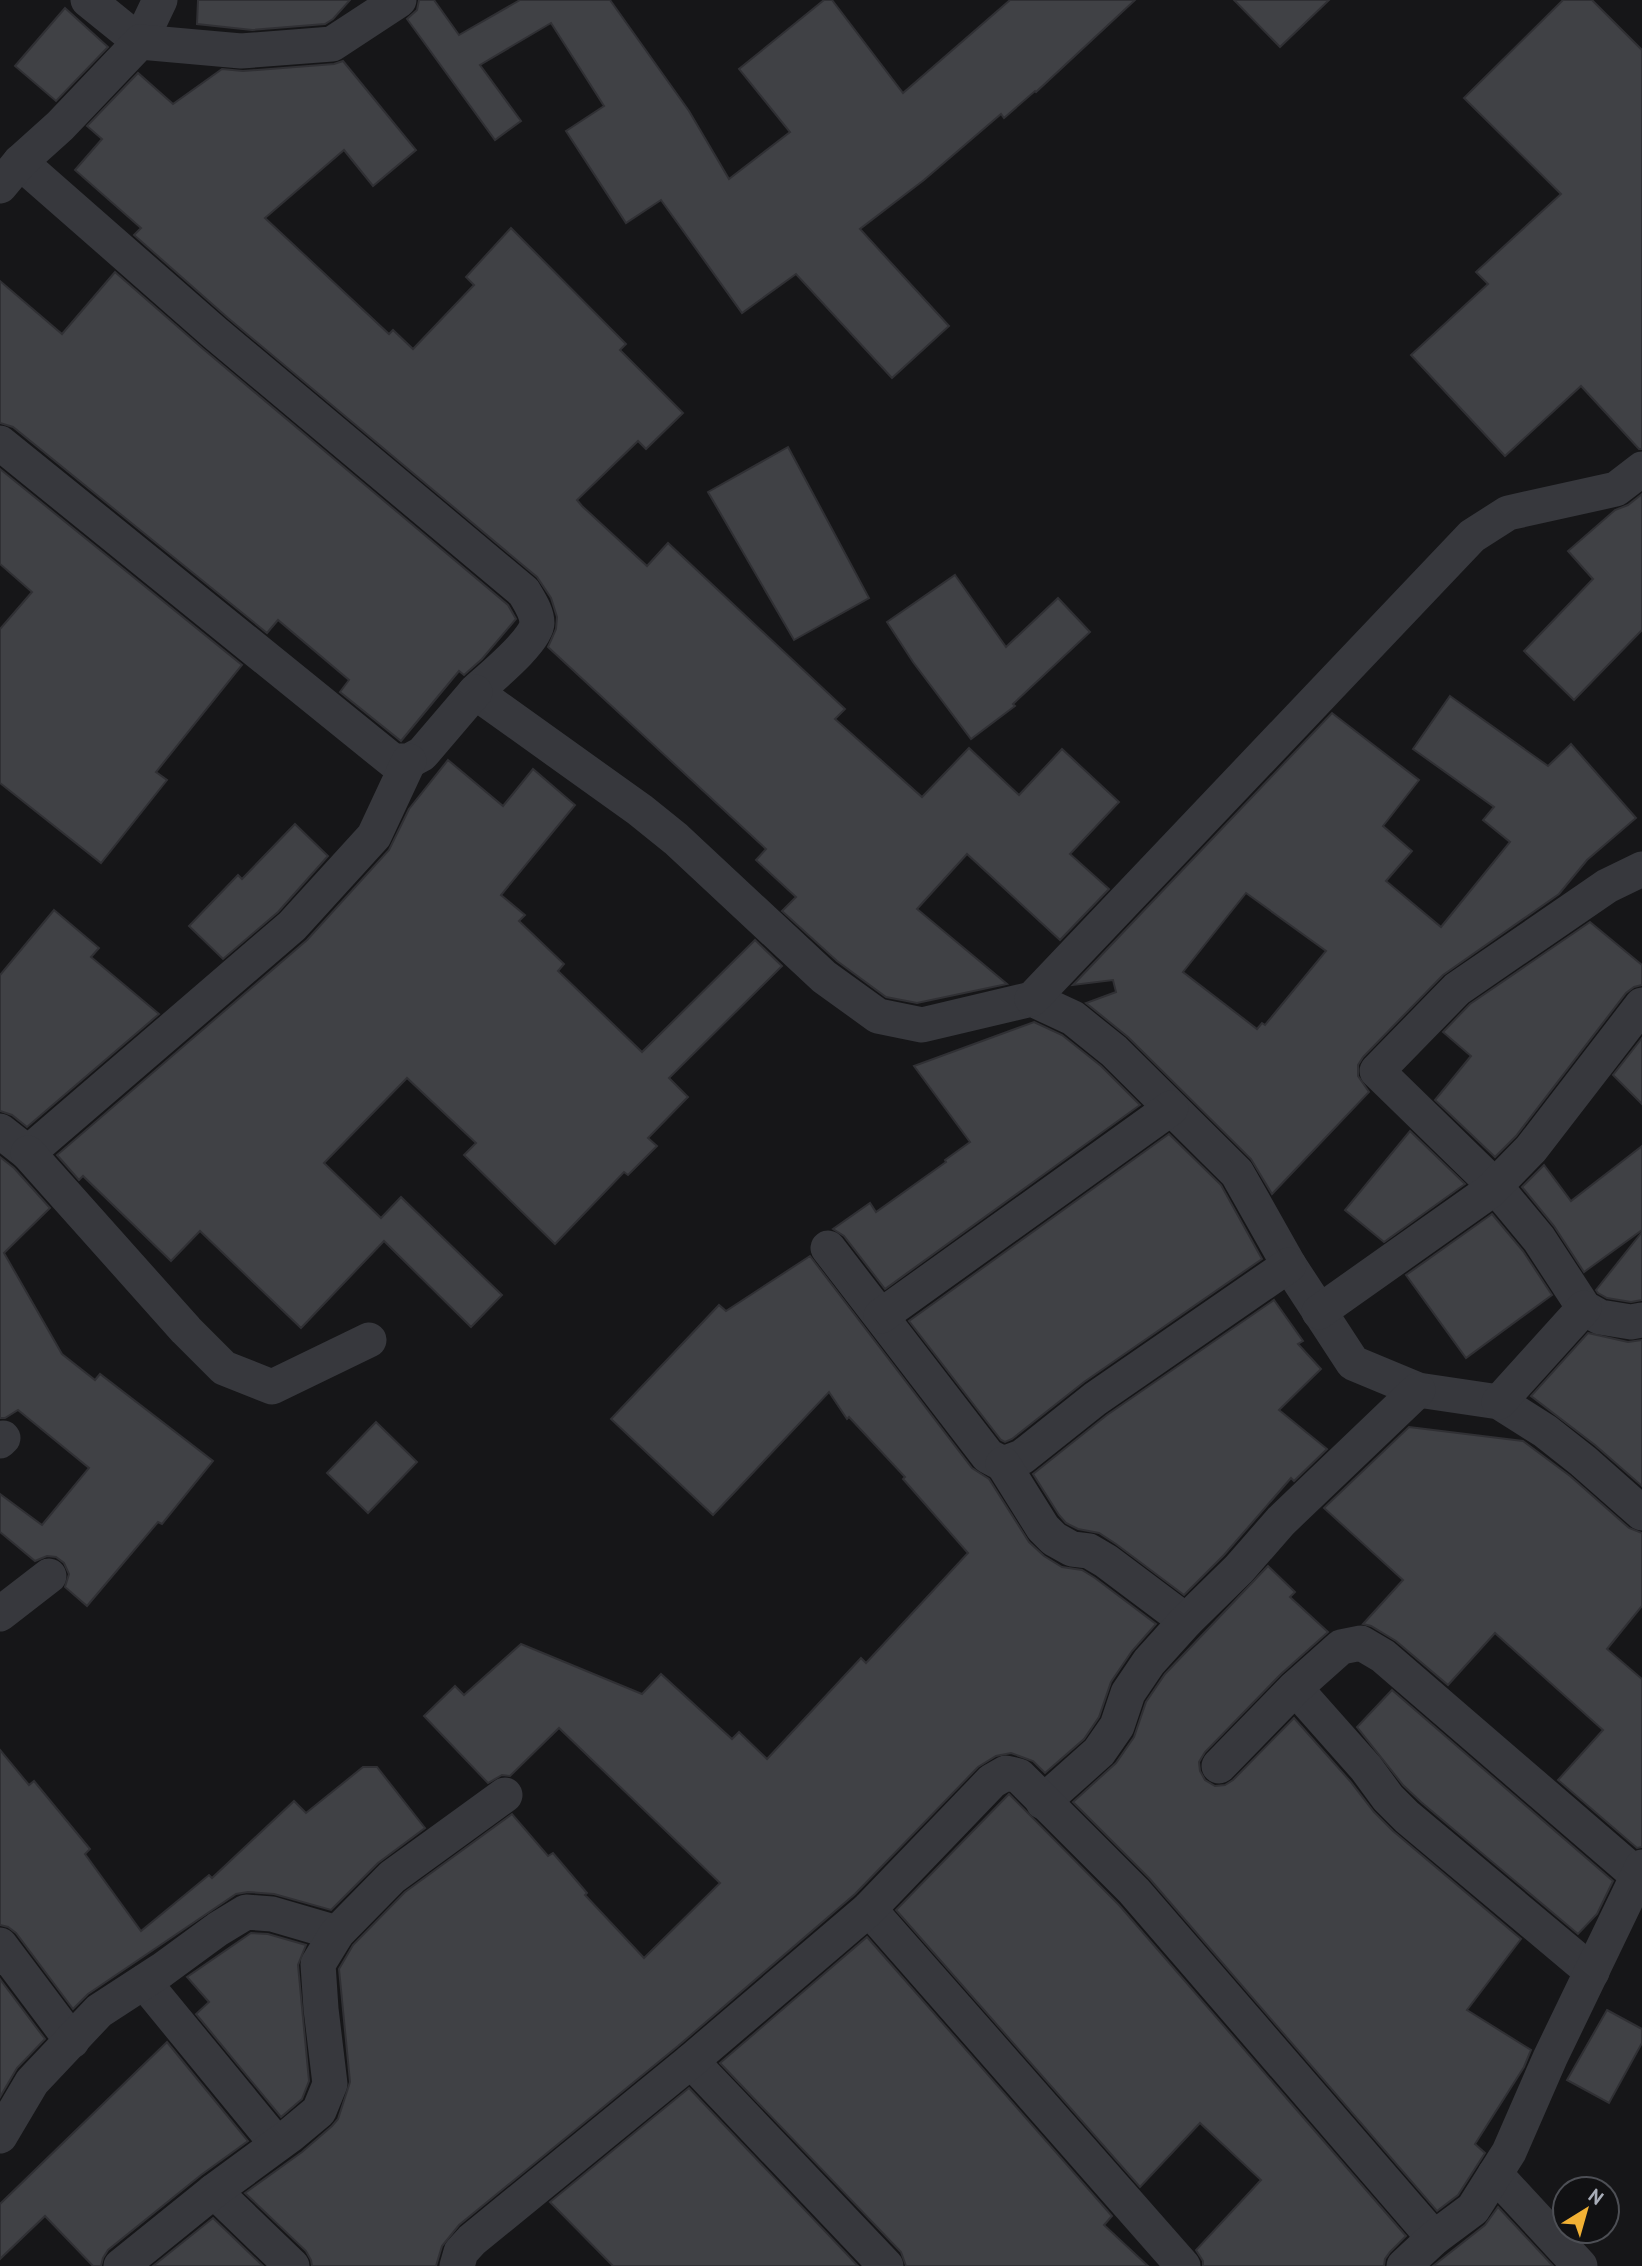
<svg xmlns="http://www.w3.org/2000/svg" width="1642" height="2266" viewBox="0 0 1642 2266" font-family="'PT Sans',sans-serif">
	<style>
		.building { fill: #404145; stroke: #303034; stroke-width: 2; fill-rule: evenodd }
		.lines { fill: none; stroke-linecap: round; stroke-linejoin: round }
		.minor { stroke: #37383d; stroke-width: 35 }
	</style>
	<rect width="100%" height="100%" fill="#161618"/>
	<g class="building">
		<path d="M 198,0 L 350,0 L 333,19 L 325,24 L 252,30 L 197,24 Z"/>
		<path d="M 419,0 L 434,0 L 459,35 L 520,0 L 610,0 L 689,111 L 729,179 L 790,132 L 739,69 L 824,0 L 832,0 L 903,93 L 1010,0 L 1135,0 L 1036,92 L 1035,91 L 1004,118 L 1001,114 L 924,180 L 860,229 L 949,326 L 892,378 L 796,274 L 742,313 L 661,200 L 626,223 L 566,131 L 604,106 L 551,23 L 480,65 L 521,121 L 495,140 L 407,19 L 417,10 Z"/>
		<path d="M 1234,0 L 1329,0 L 1280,47 Z"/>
		<path d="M 1563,0 L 1592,0 L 1642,50 L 1642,449 L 1639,449 L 1581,386 L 1505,456 L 1411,355 L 1488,284 L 1476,272 L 1561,194 L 1464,98 Z"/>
		<path d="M 65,8 L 108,47 L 56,101 L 15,66 Z"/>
		<path d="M 343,61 L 416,150 L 373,186 L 344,150 L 265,218 L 389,334 L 393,330 L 413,349 L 474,285 L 466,277 L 511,228 L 626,344 L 620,350 L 683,413 L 646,449 L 638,441 L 577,500 L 582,506 L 647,566 L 668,543 L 845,709 L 835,719 L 922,797 L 969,748 L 1019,795 L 1062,749 L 1119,802 L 1070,854 L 1109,889 L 1060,940 L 967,854 L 917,909 L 1007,984 L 917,1003 L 886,997 L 837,961 L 782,911 L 796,897 L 756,860 L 766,849 L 548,647 L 556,629 L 557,617 L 551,598 L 537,577 L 228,318 L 134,235 L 141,228 L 75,170 L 102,139 L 87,126 L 138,73 L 173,104 L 222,69 L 243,71 L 334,64 Z"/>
		<path d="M 115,272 L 202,348 L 508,605 L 516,619 L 482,659 L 464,675 L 459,671 L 401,741 L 340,692 L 349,680 L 278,620 L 267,633 L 13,427 L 0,423 L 0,281 L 62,334 Z"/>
		<path d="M 788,447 L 869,598 L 794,640 L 708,492 Z"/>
		<path d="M 0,469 L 242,665 L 156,772 L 167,780 L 101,863 L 0,783 L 0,629 L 32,592 L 0,564 Z"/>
		<path d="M 1642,494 L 1642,630 L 1574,700 L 1524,651 L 1593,579 L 1568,551 L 1615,510 L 1628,505 Z"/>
		<path d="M 955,575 L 1006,647 L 1058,598 L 1090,632 L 1013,704 L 1015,706 L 971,739 L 913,662 L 887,622 Z"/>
		<path d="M 1450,696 L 1548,766 L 1571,744 L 1636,818 L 1587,860 L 1559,894 L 1443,975 L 1363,1057 L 1358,1065 L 1358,1076 L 1369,1092 L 1272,1194 L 1251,1159 L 1128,1037 L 1086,1003 L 1116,992 L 1113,980 L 1073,985 L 1332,713 L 1419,780 L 1383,826 L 1412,851 L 1386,881 L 1441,927 L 1510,842 L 1483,820 L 1494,807 L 1413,749 ZM 1246,893 L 1326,951 L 1265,1025 L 1262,1023 L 1257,1029 L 1183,972 Z"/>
		<path d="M 448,760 L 503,806 L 533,769 L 575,805 L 501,895 L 525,915 L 519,921 L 564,964 L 558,971 L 642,1052 L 755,940 L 782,966 L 669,1078 L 688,1097 L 648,1138 L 657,1146 L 628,1175 L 624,1172 L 555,1244 L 464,1155 L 476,1143 L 407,1078 L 324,1163 L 381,1218 L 401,1197 L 502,1295 L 471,1327 L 384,1241 L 301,1328 L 200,1231 L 171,1261 L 83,1176 L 79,1180 L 57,1155 L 307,940 L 389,850 L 409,809 Z"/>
		<path d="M 295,824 L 328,856 L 278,912 L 223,959 L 189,926 L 238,875 L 242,879 Z"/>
		<path d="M 54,910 L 99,948 L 91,957 L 159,1014 L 27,1127 L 12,1115 L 0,1111 L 0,975 Z"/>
		<path d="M 1590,922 L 1642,965 L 1642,985 L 1634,987 L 1626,993 L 1516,1136 L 1495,1157 L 1435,1100 L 1471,1056 L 1443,1032 L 1470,1004 Z"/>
		<path d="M 1034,1022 L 1062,1035 L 1101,1066 L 1140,1105 L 885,1289 L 844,1236 L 833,1229 L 870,1203 L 876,1212 L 946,1162 L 945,1160 L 970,1142 L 914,1066 Z"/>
		<path d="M 1642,1038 L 1642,1104 L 1613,1075 Z"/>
		<path d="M 1410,1131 L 1465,1184 L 1384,1242 L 1345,1210 Z"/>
		<path d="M 1169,1134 L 1221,1185 L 1262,1259 L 1084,1382 L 1012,1439 L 1005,1442 L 1001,1440 L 909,1321 Z"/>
		<path d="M 1642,1146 L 1642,1230 L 1584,1272 L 1554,1226 L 1522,1187 L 1544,1165 L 1571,1201 Z"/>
		<path d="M 0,1157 L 14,1168 L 50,1208 L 4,1253 L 62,1354 L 95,1380 L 100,1374 L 213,1461 L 162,1524 L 158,1522 L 87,1606 L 65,1587 L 69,1574 L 64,1563 L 56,1557 L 47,1556 L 35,1561 L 0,1532 L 0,1494 L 42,1525 L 89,1468 L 18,1410 L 5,1418 L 0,1418 Z"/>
		<path d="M 1492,1214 L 1523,1251 L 1552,1295 L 1466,1358 L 1406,1275 Z"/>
		<path d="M 1642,1232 L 1642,1300 L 1631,1302 L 1607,1298 L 1598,1293 L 1596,1290 Z"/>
		<path d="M 810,1256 L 972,1468 L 989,1479 L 1029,1542 L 1044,1556 L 1062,1567 L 1082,1570 L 1095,1578 L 1156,1624 L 1132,1651 L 1111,1682 L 1099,1717 L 1084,1739 L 1045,1773 L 1033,1761 L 1011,1753 L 996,1756 L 978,1767 L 855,1894 L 678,2046 L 459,2225 L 442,2246 L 436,2266 L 312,2266 L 311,2260 L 306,2251 L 245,2193 L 302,2152 L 332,2126 L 338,2119 L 350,2082 L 339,1969 L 353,1945 L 405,1892 L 512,1814 L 548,1856 L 553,1853 L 587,1893 L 585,1895 L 644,1958 L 720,1883 L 559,1728 L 510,1776 L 502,1775 L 488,1783 L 424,1716 L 455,1686 L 464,1695 L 521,1644 L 642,1694 L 661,1674 L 732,1739 L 739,1732 L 767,1759 L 861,1658 L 866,1663 L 968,1553 L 903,1479 L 905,1477 L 849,1417 L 847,1419 L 829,1392 L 713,1515 L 611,1419 L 719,1305 L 726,1311 Z"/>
		<path d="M 1274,1300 L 1303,1341 L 1298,1344 L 1321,1369 L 1279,1410 L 1327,1449 L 1294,1481 L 1291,1478 L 1224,1555 L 1184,1595 L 1116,1544 L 1099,1533 L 1078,1529 L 1066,1523 L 1059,1515 L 1033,1474 L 1107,1415 Z"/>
		<path d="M 1588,1333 L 1628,1342 L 1642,1340 L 1642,1486 L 1595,1445 L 1531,1396 Z"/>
		<path d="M 376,1422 L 417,1462 L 368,1513 L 327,1473 Z"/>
		<path d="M 1409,1427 L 1523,1441 L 1570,1476 L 1629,1528 L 1642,1533 L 1642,1606 L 1607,1649 L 1642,1679 L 1642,1847 L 1637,1848 L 1558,1780 L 1603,1730 L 1495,1633 L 1448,1685 L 1396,1641 L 1371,1626 L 1363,1624 L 1403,1580 L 1324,1508 Z"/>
		<path d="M 1268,1566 L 1295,1592 L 1290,1597 L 1328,1632 L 1281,1674 L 1205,1752 L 1199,1762 L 1200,1771 L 1205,1780 L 1215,1786 L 1225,1785 L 1233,1780 L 1294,1718 L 1350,1781 L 1374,1812 L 1393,1831 L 1521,1939 L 1467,2010 L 1531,2050 L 1524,2067 L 1475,2144 L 1485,2153 L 1458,2195 L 1437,2211 L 1149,1878 L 1073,1802 L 1116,1763 L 1134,1737 L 1146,1702 L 1165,1674 Z"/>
		<path d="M 1392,1690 L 1613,1881 L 1597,1914 L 1578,1934 L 1421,1802 L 1403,1785 L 1357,1727 Z"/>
		<path d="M 0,1750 L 29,1785 L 34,1781 L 90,1849 L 85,1854 L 141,1931 L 209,1875 L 212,1878 L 294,1801 L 306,1813 L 363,1767 L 377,1767 L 425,1828 L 378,1863 L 331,1910 L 274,1894 L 248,1892 L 236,1894 L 88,1994 L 73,2009 L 16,1933 L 8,1927 L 0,1925 Z"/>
		<path d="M 1009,1794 L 1119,1905 L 1406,2236 L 1390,2252 L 1385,2259 L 1384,2266 L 1203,2266 L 1203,2261 L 1196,2250 L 1261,2180 L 1200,2123 L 1140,2187 L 896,1910 Z"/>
		<path d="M 251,1933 L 268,1934 L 306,1945 L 298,1965 L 309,2081 L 302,2099 L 281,2117 L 196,2014 L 209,2002 L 187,1977 Z"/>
		<path d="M 867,1937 L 1112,2216 L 1104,2225 L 1148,2266 L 906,2266 L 901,2252 L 720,2063 Z"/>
		<path d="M 0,1979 L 45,2039 L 17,2068 L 0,2097 Z"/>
		<path d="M 1607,2010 L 1642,2029 L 1642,2043 L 1609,2103 L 1567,2080 Z"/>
		<path d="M 167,2042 L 248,2141 L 201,2175 L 108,2250 L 103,2258 L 101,2266 L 93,2266 L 45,2216 L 0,2259 L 0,2204 Z"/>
		<path d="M 689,2088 L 858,2266 L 613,2266 L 550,2202 Z"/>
		<path d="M 1498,2207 L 1553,2266 L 1433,2266 L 1485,2225 Z"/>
		<path d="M 213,2218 L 263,2266 L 153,2266 Z"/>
	</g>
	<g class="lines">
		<g class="minor">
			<path d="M 88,0 L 140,42 L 160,0"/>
			<path d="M 20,162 L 215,333 L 524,592 C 529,601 537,612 537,623 C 537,640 489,679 475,692 L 640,810 L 676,839 L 824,977 L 878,1016 L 922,1025 L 1032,999 L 1073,1018 L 1114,1051 L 1237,1173 L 1289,1265 L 1353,1363 L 1418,1390 L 1499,1402 L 1545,1431 L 1583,1461 L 1642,1513"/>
			<path d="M 0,186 L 20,162 L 60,126 L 140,42 L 241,51 L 332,44 L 399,0"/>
			<path d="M 0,443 L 393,761 L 409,761 L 422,754 L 475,692"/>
			<path d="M 1642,869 L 1607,886 L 1457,989 L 1377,1071 L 1495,1186 L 1539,1239 L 1584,1308 L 1600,1317 L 1631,1322 L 1642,1320"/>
			<path d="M 1032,999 L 1472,536 L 1508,513 L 1616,489 L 1642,469"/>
			<path d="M 0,1131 L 28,1153 L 292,926 L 374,836 L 409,761"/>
			<path d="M 28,1153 L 186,1330 L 224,1368 L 272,1387 L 369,1340"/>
			<path d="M 828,1248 L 988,1456 L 1003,1464 L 1022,1457 L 1095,1399 L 1289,1265"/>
			<path d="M 1319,1312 L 1490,1191 L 1531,1149 L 1642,1005"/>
			<path d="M 881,1316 L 1171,1108"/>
			<path d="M 1499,1402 L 1584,1308"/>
			<path d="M 0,1441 L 3,1438"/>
			<path d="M 1003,1464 L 1043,1528 L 1054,1539 L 1072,1549 L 1089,1551 L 1106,1561 L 1186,1621"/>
			<path d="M 0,1614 L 49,1576"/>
			<path d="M 1295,1688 L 1366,1768 L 1388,1798 L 1407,1817 L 1592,1972"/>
			<path d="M 1219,1766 L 1295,1688 L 1341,1647 L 1361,1643 L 1383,1656 L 1637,1875"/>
			<path d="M 1043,1802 L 1099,1752 L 1117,1726 L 1128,1693 L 1149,1662 L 1186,1621 L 1239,1569 L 1281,1521 L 1418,1390"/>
			<path d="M 869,1909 L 1183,2266"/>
			<path d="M 0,1945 L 72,2041"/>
			<path d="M 144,1982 L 277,2144"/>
			<path d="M 691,2061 L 886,2266"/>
			<path d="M 0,2136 L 32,2082 L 99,2011 L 162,1970 L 218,1929 L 246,1912 L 272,1914 L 337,1933"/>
			<path d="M 1495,2174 L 1580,2266"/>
			<path d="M 214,2191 L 292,2266"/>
			<path d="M 121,2266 L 214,2191 L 289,2136 L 319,2111 L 330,2084 L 321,2009 L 318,1964 L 337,1933 L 392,1877 L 505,1795"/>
			<path d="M 457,2266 L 461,2252 L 472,2240 L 691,2061 L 869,1909 L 992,1781 L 1006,1773 L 1019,1776 L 1134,1891 L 1434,2238"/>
			<path d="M 1404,2266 L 1434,2238 L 1473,2209 L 1509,2152 L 1550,2058 L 1642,1867"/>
		</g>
	</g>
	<g transform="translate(1586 2210) rotate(37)"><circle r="33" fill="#111113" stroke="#4d4f55" stroke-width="2"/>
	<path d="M0-5L12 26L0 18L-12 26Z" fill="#f2b134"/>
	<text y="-10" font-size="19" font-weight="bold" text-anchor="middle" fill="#a8adb8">N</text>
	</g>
</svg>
